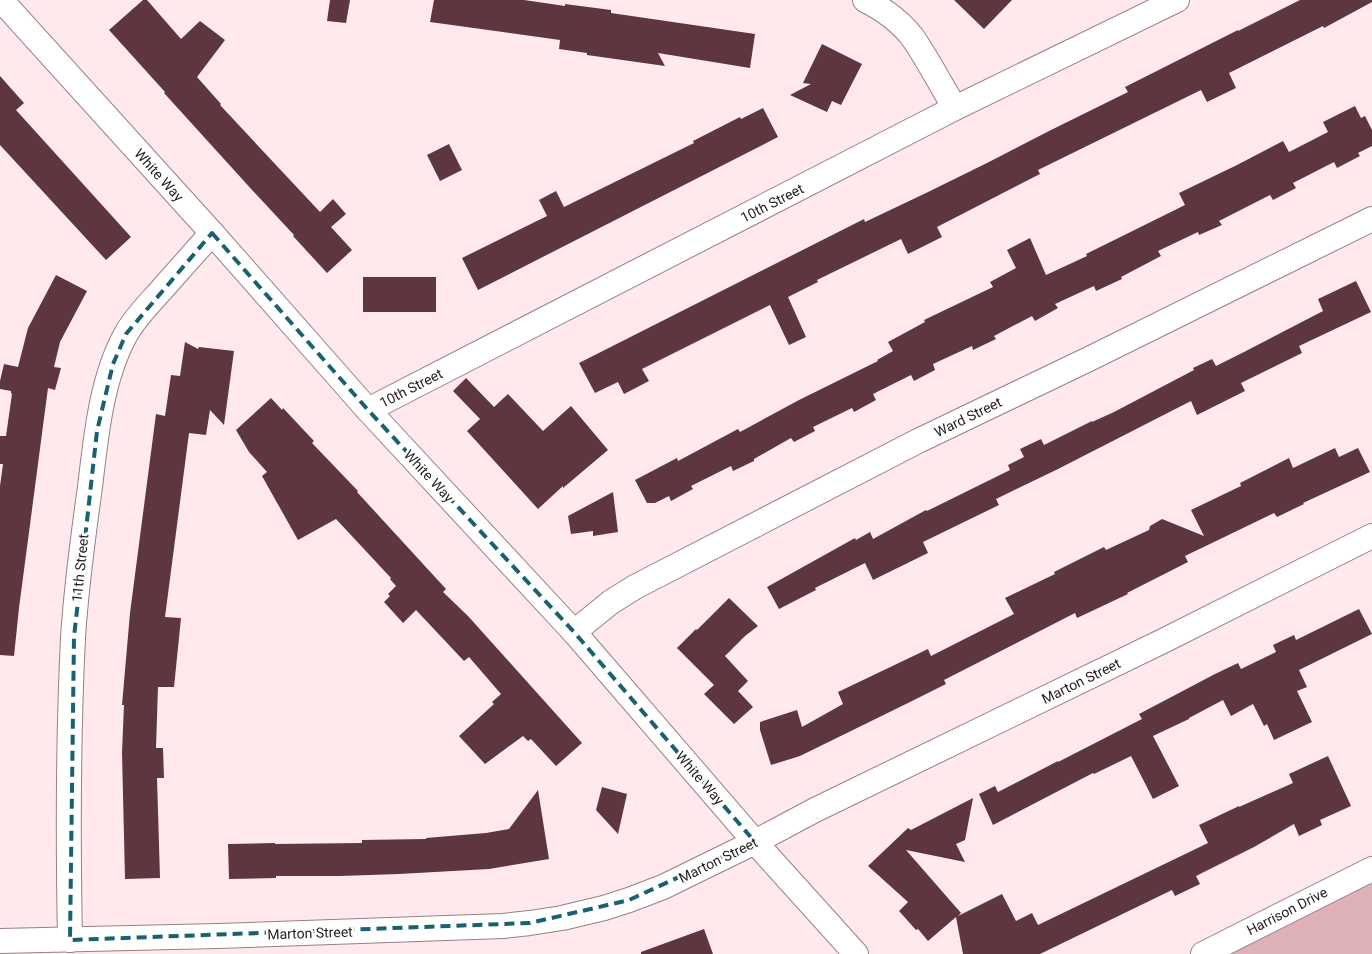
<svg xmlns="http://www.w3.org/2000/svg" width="1372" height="954" viewBox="0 0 1372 954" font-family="Roboto,sans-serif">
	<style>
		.green { fill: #deb1b8 }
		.building { fill: #5e363d }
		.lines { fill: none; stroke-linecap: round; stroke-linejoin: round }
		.minor-casing { stroke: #978083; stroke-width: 26 }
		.minor { stroke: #fff; stroke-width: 24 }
		.marked { fill: none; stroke: #196170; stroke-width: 4; stroke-dasharray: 10 6; stroke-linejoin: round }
		.labels { text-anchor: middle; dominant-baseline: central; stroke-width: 5; stroke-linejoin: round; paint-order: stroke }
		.street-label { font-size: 14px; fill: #241b1d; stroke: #fff }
	</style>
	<rect width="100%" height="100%" fill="#ffe9ec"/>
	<path class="green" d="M 1372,872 L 1372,954 L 1201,954 Z"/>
	<g class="building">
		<path d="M 143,0 L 147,0 L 181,39 L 200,21 L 225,40 L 197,77 L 221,104 L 220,105 L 320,212 L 333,199 L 346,214 L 331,227 L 352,250 L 327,273 L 293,236 L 294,235 L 253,191 L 164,93 L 165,92 L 109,30 Z"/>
		<path d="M 330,0 L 350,0 L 346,23 L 327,21 Z"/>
		<path d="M 434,0 L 524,0 L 565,6 L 565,4 L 611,10 L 611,13 L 755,34 L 750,68 L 658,53 L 665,66 L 587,55 L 587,53 L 559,49 L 560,40 L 430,22 Z"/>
		<path d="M 954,0 L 1012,0 L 984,29 Z"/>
		<path d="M 1300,0 L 1372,0 L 1372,2 L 1324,28 L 1323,26 L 1229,73 L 1236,88 L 1207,102 L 1201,90 L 1038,170 L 1040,174 L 937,227 L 942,237 L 908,254 L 901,239 L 817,280 L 818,282 L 788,297 L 806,337 L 789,345 L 770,305 L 642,369 L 649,381 L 624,394 L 618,382 L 595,393 L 579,363 L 864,219 L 865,222 L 926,193 L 987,163 L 1051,130 L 1128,92 L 1125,87 L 1238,30 L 1238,31 Z"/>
		<path d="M 822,44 L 862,64 L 841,105 L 832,101 L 827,112 L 790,95 L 811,84 L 803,83 Z"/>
		<path d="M 0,76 L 24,103 L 16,110 L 131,237 L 106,260 L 0,145 Z"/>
		<path d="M 1355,106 L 1361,118 L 1365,116 L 1372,130 L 1372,146 L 1358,153 L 1360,156 L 1337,168 L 1334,162 L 1293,183 L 1296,188 L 1273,200 L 1270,195 L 1219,221 L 1222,225 L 1199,235 L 1198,232 L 1158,251 L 1161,256 L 1121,277 L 1122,279 L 1096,291 L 1094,286 L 1055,304 L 1058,308 L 1035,321 L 1032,316 L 994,336 L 996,339 L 973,350 L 972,346 L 933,364 L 935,370 L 914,381 L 911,375 L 873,394 L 876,400 L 854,412 L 852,408 L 813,427 L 815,431 L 794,442 L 791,438 L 754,459 L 754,461 L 733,471 L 731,466 L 691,486 L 693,489 L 671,501 L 669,496 L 655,503 L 647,503 L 635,480 L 677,458 L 678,461 L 738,429 L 740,432 L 799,400 L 878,361 L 877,360 L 893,351 L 888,342 L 925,322 L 924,320 L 993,287 L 990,282 L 1016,268 L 1007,250 L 1030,238 L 1046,275 L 1087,256 L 1086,254 L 1185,205 L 1179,193 L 1237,165 L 1283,141 L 1289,152 L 1328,132 L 1323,122 Z"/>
		<path d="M 763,108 L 778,137 L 478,290 L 462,258 L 547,216 L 539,200 L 556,191 L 564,207 L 694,143 L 693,141 L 740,117 L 741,119 Z"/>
		<path d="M 449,144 L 462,170 L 440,181 L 427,155 Z"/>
		<path d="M 56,275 L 87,291 L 60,342 L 54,367 L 61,368 L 55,390 L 48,388 L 19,608 L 14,656 L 0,655 L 0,486 L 3,464 L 0,464 L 0,436 L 6,436 L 12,394 L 11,393 L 11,391 L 0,389 L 0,381 L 4,364 L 18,367 L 28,328 Z"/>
		<rect x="363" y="277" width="73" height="35"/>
		<path d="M 1356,281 L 1371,312 L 1299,346 L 1302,353 L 1241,383 L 1245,391 L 1197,415 L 1191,401 L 1058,469 L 996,499 L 999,505 L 923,542 L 928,553 L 873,580 L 865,563 L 815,588 L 816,590 L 779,609 L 767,587 L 855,538 L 856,540 L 870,532 L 873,539 L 926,510 L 927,511 L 1010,470 L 1008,465 L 1024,457 L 1020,449 L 1041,439 L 1044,445 L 1092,421 L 1092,422 L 1114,412 L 1194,370 L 1193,368 L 1212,359 L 1216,366 L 1244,352 L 1323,311 L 1318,299 Z"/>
		<path d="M 185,342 L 198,349 L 199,347 L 234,351 L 224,425 L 210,410 L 206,435 L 189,433 L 165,617 L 181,618 L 174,687 L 158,687 L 156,748 L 163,748 L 164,778 L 157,778 L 160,878 L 125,879 L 122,752 L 124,705 L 122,705 L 130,613 L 156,414 L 165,416 L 171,375 L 180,376 Z"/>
		<path d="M 466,378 L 494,407 L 508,394 L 543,431 L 571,406 L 608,450 L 563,488 L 563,486 L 538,509 L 467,431 L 480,419 L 453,391 Z"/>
		<path d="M 271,398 L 282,410 L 283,408 L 314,441 L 312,443 L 358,491 L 357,492 L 446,589 L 443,592 L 468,616 L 582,743 L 556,766 L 531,739 L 528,741 L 523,736 L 485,764 L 459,736 L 494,704 L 492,702 L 501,694 L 469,657 L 464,661 L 416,610 L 403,623 L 384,602 L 390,596 L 388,594 L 396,586 L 390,579 L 391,578 L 336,519 L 298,540 L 262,476 L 267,472 L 249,452 L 236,430 Z"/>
		<path d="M 1335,448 L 1339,457 L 1358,448 L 1370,472 L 1303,503 L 1304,504 L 1277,517 L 1274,513 L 1185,556 L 1188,562 L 1127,593 L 1128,594 L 1077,618 L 1075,613 L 944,680 L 946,684 L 908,703 L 800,756 L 771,765 L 760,730 L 760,722 L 797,710 L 802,727 L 843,704 L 838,692 L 928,649 L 931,656 L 1014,614 L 1005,598 L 1055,574 L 1054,572 L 1104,547 L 1106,550 L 1149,530 L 1150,526 L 1162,519 L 1204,536 L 1191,510 L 1241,486 L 1240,483 L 1289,458 L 1293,468 Z"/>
		<path d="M 613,492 L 618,532 L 593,536 L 593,531 L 571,534 L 568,516 Z"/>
		<path d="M 729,598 L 758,626 L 745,636 L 725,656 L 748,681 L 738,691 L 753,707 L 734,724 L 704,694 L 714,685 L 677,648 L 696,629 L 697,630 Z"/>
		<path d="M 1359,609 L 1372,634 L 1299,670 L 1307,687 L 1297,691 L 1312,722 L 1274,740 L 1267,724 L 1264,726 L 1253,704 L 1231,716 L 1223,700 L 1189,718 L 1189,719 L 1153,736 L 1179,786 L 1153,799 L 1131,756 L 1094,774 L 1093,773 L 993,825 L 979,794 L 995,786 L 998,792 L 1058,761 L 1058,762 L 1142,719 L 1139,714 L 1215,674 L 1238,663 L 1241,669 L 1276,652 L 1273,645 L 1294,635 L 1296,640 Z"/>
		<path d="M 1328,756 L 1351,806 L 1320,820 L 1322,825 L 1299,836 L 1294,824 L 1254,847 L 1196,876 L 1200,884 L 1175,896 L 1172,890 L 1040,954 L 963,954 L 956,917 L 928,941 L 918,929 L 916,930 L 899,911 L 908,902 L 868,866 L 908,828 L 911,830 L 973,798 L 965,840 L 956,844 L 965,862 L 906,850 L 961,913 L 958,916 L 1002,894 L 1016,921 L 1032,913 L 1038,925 L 1208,843 L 1199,825 L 1239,806 L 1239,807 L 1293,783 L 1289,774 Z"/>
		<path d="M 602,787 L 627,794 L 618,834 L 596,810 Z"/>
		<path d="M 538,790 L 549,859 L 489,869 L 399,874 L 340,876 L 276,876 L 276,878 L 229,879 L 228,844 L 275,843 L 275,844 L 362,843 L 362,840 L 426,839 L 426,838 L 486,833 L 509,829 Z"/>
		<path d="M 704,929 L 713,954 L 641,954 L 641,952 Z"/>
	</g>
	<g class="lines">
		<g class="minor-casing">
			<g id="minor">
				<path d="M 1,0 L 212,233 L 368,410 L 574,632 L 755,842 L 856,954"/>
				<path d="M 865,0 C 883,9 901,22 913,38 C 928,60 941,85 955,108"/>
				<path d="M 368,410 L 955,108 L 1177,0"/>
				<path d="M 574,632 L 611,602 L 635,587 L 918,441 L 1091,358 L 1372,219"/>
				<path d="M 70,940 C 68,839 68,738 73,638 C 76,588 83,537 90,487 C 96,437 101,379 126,334 C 136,316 151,302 164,287 C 180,269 196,251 212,233"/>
				<path d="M 0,941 L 218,936 L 503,926 L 530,923 L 562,918 L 604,908 L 629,900 L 663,887 L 755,842 L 815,810 L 1163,641 L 1372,536"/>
				<path d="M 1203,954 L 1372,869"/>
			</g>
		</g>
		<use href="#minor" class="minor"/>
	</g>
	<path class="marked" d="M 212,233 L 368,410 L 574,632 L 755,842 L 629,900 L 530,923 L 70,940 L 74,637 L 97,431 L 113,364 L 126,334 Z"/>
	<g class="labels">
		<g class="street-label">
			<text transform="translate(159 175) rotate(48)">White Way</text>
			<text transform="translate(772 203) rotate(-27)">10th Street</text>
			<text transform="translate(411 388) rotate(-27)">10th Street</text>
			<text transform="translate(968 417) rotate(-26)">Ward Street</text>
			<text transform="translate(429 476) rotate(47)">White Way</text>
			<text transform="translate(80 568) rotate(-84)">11th Street</text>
			<text transform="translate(1081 681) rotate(-26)">Marton Street</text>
			<text transform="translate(700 778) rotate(49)">White Way</text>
			<text transform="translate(718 860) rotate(-26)">Marton Street</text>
			<text transform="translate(1287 911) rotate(-27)">Harrison Drive</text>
			<text transform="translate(310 933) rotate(-2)">Marton Street</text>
		</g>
	</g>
</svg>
